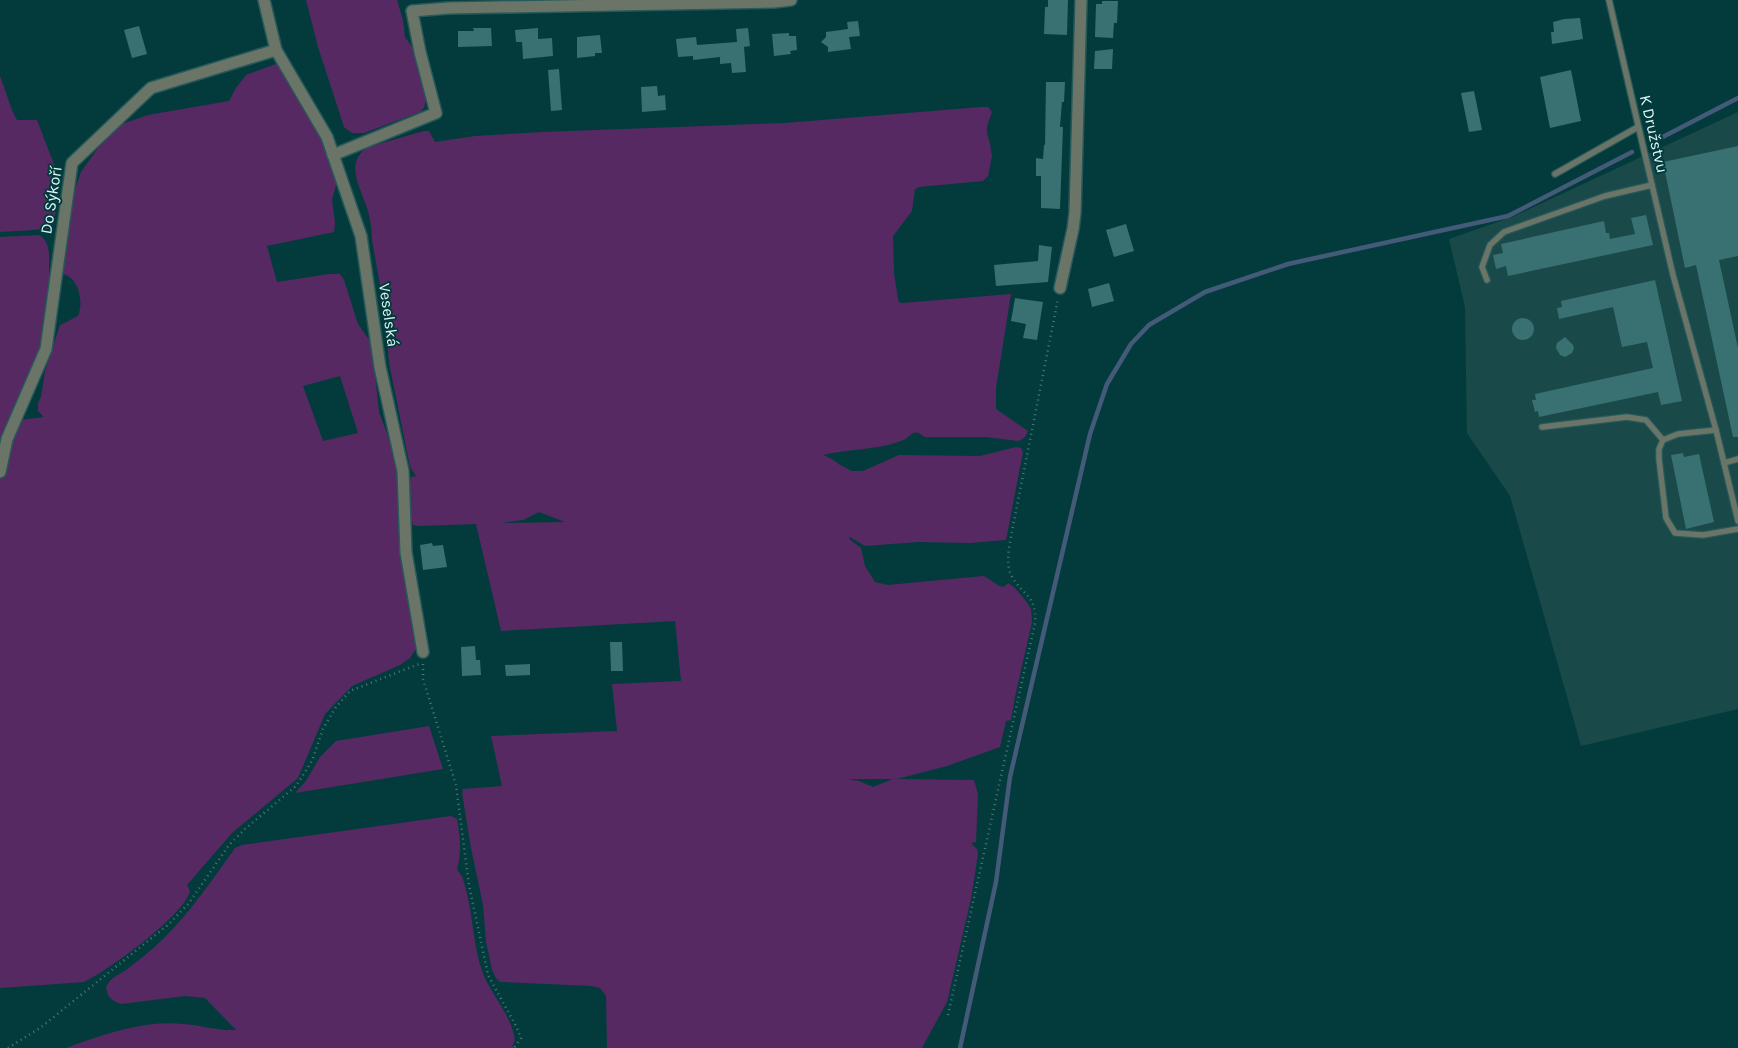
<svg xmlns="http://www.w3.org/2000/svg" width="1738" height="1048" viewBox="0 0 1738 1048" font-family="Karla,sans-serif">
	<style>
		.built { fill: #1a494a }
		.green { fill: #562963; fill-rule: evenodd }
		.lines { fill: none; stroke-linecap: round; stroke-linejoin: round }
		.stream { stroke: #435b79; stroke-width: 4.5 }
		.building { fill: #397072 }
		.service-casing { stroke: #26595a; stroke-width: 8 }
		.minor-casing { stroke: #26595a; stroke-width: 14 }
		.path { stroke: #4c797a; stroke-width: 2.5; stroke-dasharray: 1 4; stroke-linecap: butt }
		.service { stroke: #6b7567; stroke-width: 5.5 }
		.minor { stroke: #6b7567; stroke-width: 11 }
		.labels { text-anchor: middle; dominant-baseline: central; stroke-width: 4; stroke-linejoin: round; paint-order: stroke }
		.street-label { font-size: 16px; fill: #def7f8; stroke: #033b3c }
	</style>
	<rect width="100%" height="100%" fill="#033b3c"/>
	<path class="built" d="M 1738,112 L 1738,709 L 1581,746 L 1510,496 L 1467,433 L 1465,307 L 1449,239 L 1512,217 Z"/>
	<g class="green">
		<path d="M 306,0 L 397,0 L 403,20 L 405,37 L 413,48 L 426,100 L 424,108 L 420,112 L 364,133 L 352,133 L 344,127 L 318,47 Z"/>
		<path d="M 276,64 L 286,70 L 327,149 L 338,178 L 332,200 L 335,223 L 334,232 L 267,246 L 277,282 L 329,274 L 340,274 L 344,280 L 358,324 L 372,344 L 379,412 L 394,452 L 396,466 L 417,647 L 410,658 L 400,665 L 352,686 L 325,714 L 298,778 L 232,833 L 187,885 L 190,891 C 184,916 107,971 84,982 L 0,988 L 0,237 L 39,235 C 51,241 49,258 49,269 C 49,286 50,306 46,323 C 39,357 22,388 11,421 L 44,417 L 38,411 L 38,403 L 41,397 L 45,371 L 60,325 L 78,316 C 84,302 79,278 63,274 L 62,265 L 74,192 L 81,172 L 105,138 L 122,124 L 148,115 L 229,101 L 236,88 L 246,75 ZM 340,376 L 358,433 L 323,441 L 303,386 Z"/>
		<path d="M 0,76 L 12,110 L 17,120 L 37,120 L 55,167 L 54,174 L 59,186 L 54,223 L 49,229 L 0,232 Z"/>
		<path d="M 981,107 L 988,107 L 992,112 L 987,126 L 987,133 L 990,144 L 992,156 L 988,176 L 983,181 L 919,187 L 915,189 L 912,211 L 893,236 L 894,273 L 898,299 L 899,302 L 902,303 L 1011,294 L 996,388 L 996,409 L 1028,431 L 1025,437 L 1019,441 L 986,437 L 925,437 C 911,427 914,436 901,441 C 877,450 848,449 823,455 L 832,459 L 840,465 L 852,471 L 863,471 L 899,455 L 980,456 L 1016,447 L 1021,448 L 1023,452 L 1006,540 L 970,543 L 918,542 L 865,546 L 850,537 L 849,539 L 861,548 L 865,566 L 875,582 L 888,585 L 983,576 C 991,578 995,586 1004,587 L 1008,583 L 1014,587 L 1026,601 L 1031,609 L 1032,622 L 1015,697 L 1011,720 L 1006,721 L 1000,747 L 947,766 L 897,779 L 974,780 L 978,794 L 976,842 L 971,843 L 977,849 L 978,854 L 971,899 L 947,1002 L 922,1048 L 607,1048 L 606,996 L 600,988 L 591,986 L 505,982 L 500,982 L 496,978 L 492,970 L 486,941 L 483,905 L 471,848 L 462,793 L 463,789 L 502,786 L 491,736 L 617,731 L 612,684 L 681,681 L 675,621 L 501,631 L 476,524 L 419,526 L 413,525 L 411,520 L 409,483 L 411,477 L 416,476 L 410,467 L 389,363 L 385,313 L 372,240 C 372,229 370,216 366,205 C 359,185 345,162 368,147 L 424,131 L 429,131 L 435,142 L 475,136 L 543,132 L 785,123 ZM 539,512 L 565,522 L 500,523 L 523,520 ZM 848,779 L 893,779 L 873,787 L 859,781 Z"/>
		<path d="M 429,726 L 443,769 L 295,793 L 306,781 L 320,757 L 336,741 Z"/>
		<path d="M 451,816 L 457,819 C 460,837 462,852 457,869 C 459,873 462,875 463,879 C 473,909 472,941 482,971 C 491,995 511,1014 515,1040 L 512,1046 L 517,1048 L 66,1048 C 103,1035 143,1020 183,1024 C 200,1025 218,1031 236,1030 L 205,998 L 185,996 L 121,1004 C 110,1000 108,997 106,987 C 110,978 118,975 126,970 C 139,960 152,950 164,938 C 192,910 212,880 235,848 L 242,845 Z"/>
	</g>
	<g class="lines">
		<g class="stream">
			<path d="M 1653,142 L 1738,98"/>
			<path d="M 960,1048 L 996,882 L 1010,777 L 1090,434 L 1107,384 L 1131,344 L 1149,325 L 1205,292 L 1288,264 L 1508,216 L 1632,152"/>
		</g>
	</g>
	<g class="building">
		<path d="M 1048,0 L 1068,0 L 1067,35 L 1044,34 L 1045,7 L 1048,7 Z"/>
		<path d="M 1102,1 L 1118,1 L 1117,23 L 1114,23 L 1113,38 L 1095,37 L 1096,4 L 1102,4 Z"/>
		<path d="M 1580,18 L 1583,39 L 1552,44 L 1551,32 L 1554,32 L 1553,22 L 1564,19 Z"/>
		<path d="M 858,21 L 860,36 L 849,37 L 851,49 L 828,52 L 828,47 L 821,42 L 826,37 L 826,32 L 848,29 L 847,22 Z"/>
		<path d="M 139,26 L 147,54 L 132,58 L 124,30 Z"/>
		<path d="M 473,28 L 491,28 L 492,46 L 458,47 L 458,31 L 474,31 Z"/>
		<path d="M 538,28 L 538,39 L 552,38 L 553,56 L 523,59 L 522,42 L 516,42 L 515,30 Z"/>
		<path d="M 748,28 L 750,46 L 744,47 L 746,72 L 732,73 L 731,63 L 720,64 L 720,57 L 693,60 L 693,56 L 678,57 L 676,39 L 696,37 L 697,45 L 737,42 L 736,29 Z"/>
		<path d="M 789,33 L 789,36 L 796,36 L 797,50 L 790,51 L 791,54 L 774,56 L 772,34 Z"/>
		<path d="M 600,35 L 602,53 L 595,53 L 595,56 L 577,58 L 577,37 Z"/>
		<path d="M 1113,49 L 1112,69 L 1094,69 L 1095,51 Z"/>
		<path d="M 559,69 L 562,110 L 551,111 L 548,70 Z"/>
		<path d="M 1571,70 L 1581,121 L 1550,128 L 1540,77 Z"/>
		<path d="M 1046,82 L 1065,82 L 1064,102 L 1062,102 L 1060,127 L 1063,127 L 1060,209 L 1041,208 L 1041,176 L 1036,176 L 1036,158 L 1043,159 L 1044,145 L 1045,145 Z"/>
		<path d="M 657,86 L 658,96 L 665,95 L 666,110 L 642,112 L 641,87 Z"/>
		<path d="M 1474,91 L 1482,130 L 1469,132 L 1461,93 Z"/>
		<path d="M 1738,146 L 1738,256 L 1719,260 L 1738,348 L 1738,437 L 1733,437 L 1696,265 L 1685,268 L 1663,162 Z"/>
		<path d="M 1646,215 L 1653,245 L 1508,276 L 1506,266 L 1496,269 L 1493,255 L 1503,253 L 1501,244 L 1604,221 L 1606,233 L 1609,233 L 1610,239 L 1635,234 L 1631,218 Z"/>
		<path d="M 1126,224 L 1134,251 L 1114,257 L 1106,230 Z"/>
		<path d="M 1039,245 L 1052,247 L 1048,282 L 996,286 L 994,265 L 1038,261 Z"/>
		<path d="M 1655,280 L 1682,401 L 1661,405 L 1658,392 L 1539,417 L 1538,411 L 1535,412 L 1532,400 L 1536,400 L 1535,394 L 1653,368 L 1647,342 L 1622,347 L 1613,307 L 1559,319 L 1557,308 L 1562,307 L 1561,301 Z"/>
		<path d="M 1109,283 L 1114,301 L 1092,307 L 1088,289 Z"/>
		<path d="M 1015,298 L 1043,302 L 1037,340 L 1023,338 L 1026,324 L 1011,321 Z"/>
		<circle cx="1523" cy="329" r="11"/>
		<path d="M 1565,337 L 1573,345 L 1574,348 L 1572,353 L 1565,357 L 1560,355 L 1556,348 L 1557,343 Z"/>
		<path d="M 1683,453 L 1684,457 L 1699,454 L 1714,522 L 1686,529 L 1671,455 Z"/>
		<path d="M 432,543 L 433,546 L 443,545 L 447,567 L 423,570 L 420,545 Z"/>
		<path d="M 610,642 L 622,642 L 623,671 L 611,671 Z"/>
		<path d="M 475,646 L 476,660 L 480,660 L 481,675 L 462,676 L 461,647 Z"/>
		<path d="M 530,664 L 530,675 L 506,676 L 505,665 Z"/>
	</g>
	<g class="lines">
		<g class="service-casing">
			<g id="service">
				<path d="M 1609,0 L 1673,275 L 1716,430 L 1738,521"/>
				<path d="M 1555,174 L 1638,127"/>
				<path d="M 1487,280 L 1482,267 L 1490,245 L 1504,232 L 1605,196 L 1652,185"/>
				<path d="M 1542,427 L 1627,417 L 1646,420 L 1663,440"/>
				<path d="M 1716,430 L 1678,434 L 1663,440 L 1659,449 L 1659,459 L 1666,518 L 1675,533 L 1703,535 L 1738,529"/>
				<path d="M 1724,463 L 1738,459"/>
			</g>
		</g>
		<g class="minor-casing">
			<g id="minor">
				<path d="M 264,0 L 276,50 L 327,137 L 361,236 L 380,367 L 403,471 L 406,552 L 423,652"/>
				<path d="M 333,155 L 436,113 L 420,52 L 412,11 L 449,8 L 774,2 L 791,0"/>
				<path d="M 1060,288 L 1073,229 L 1075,213 L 1081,0"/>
				<path d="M 0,472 L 7,439 L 46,349 L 72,163 L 151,88 L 276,50"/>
			</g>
		</g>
		<g class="path">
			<path d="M 423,664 L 423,679 L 456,785 L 469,885 L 488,975 L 516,1026 L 521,1038 L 514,1048"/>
			<path d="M 948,1015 L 1035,623 C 1037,594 1022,596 1011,575 C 1005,562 1010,544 1012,531 L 1058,299"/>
			<path d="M 8,1048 L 40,1028 L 169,924 L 189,903 L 229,845 L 245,829 L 296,786 L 312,761 L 323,729 L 336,707 L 350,691 L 419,664"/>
		</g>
		<use href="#service" class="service"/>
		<use href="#minor" class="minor"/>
	</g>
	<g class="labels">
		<g class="street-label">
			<text transform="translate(1654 134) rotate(77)">K Družstvu</text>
			<text transform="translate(51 200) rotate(-81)">Do Sýkoří</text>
			<text transform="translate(389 315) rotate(82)">Veselská</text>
		</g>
	</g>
</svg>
